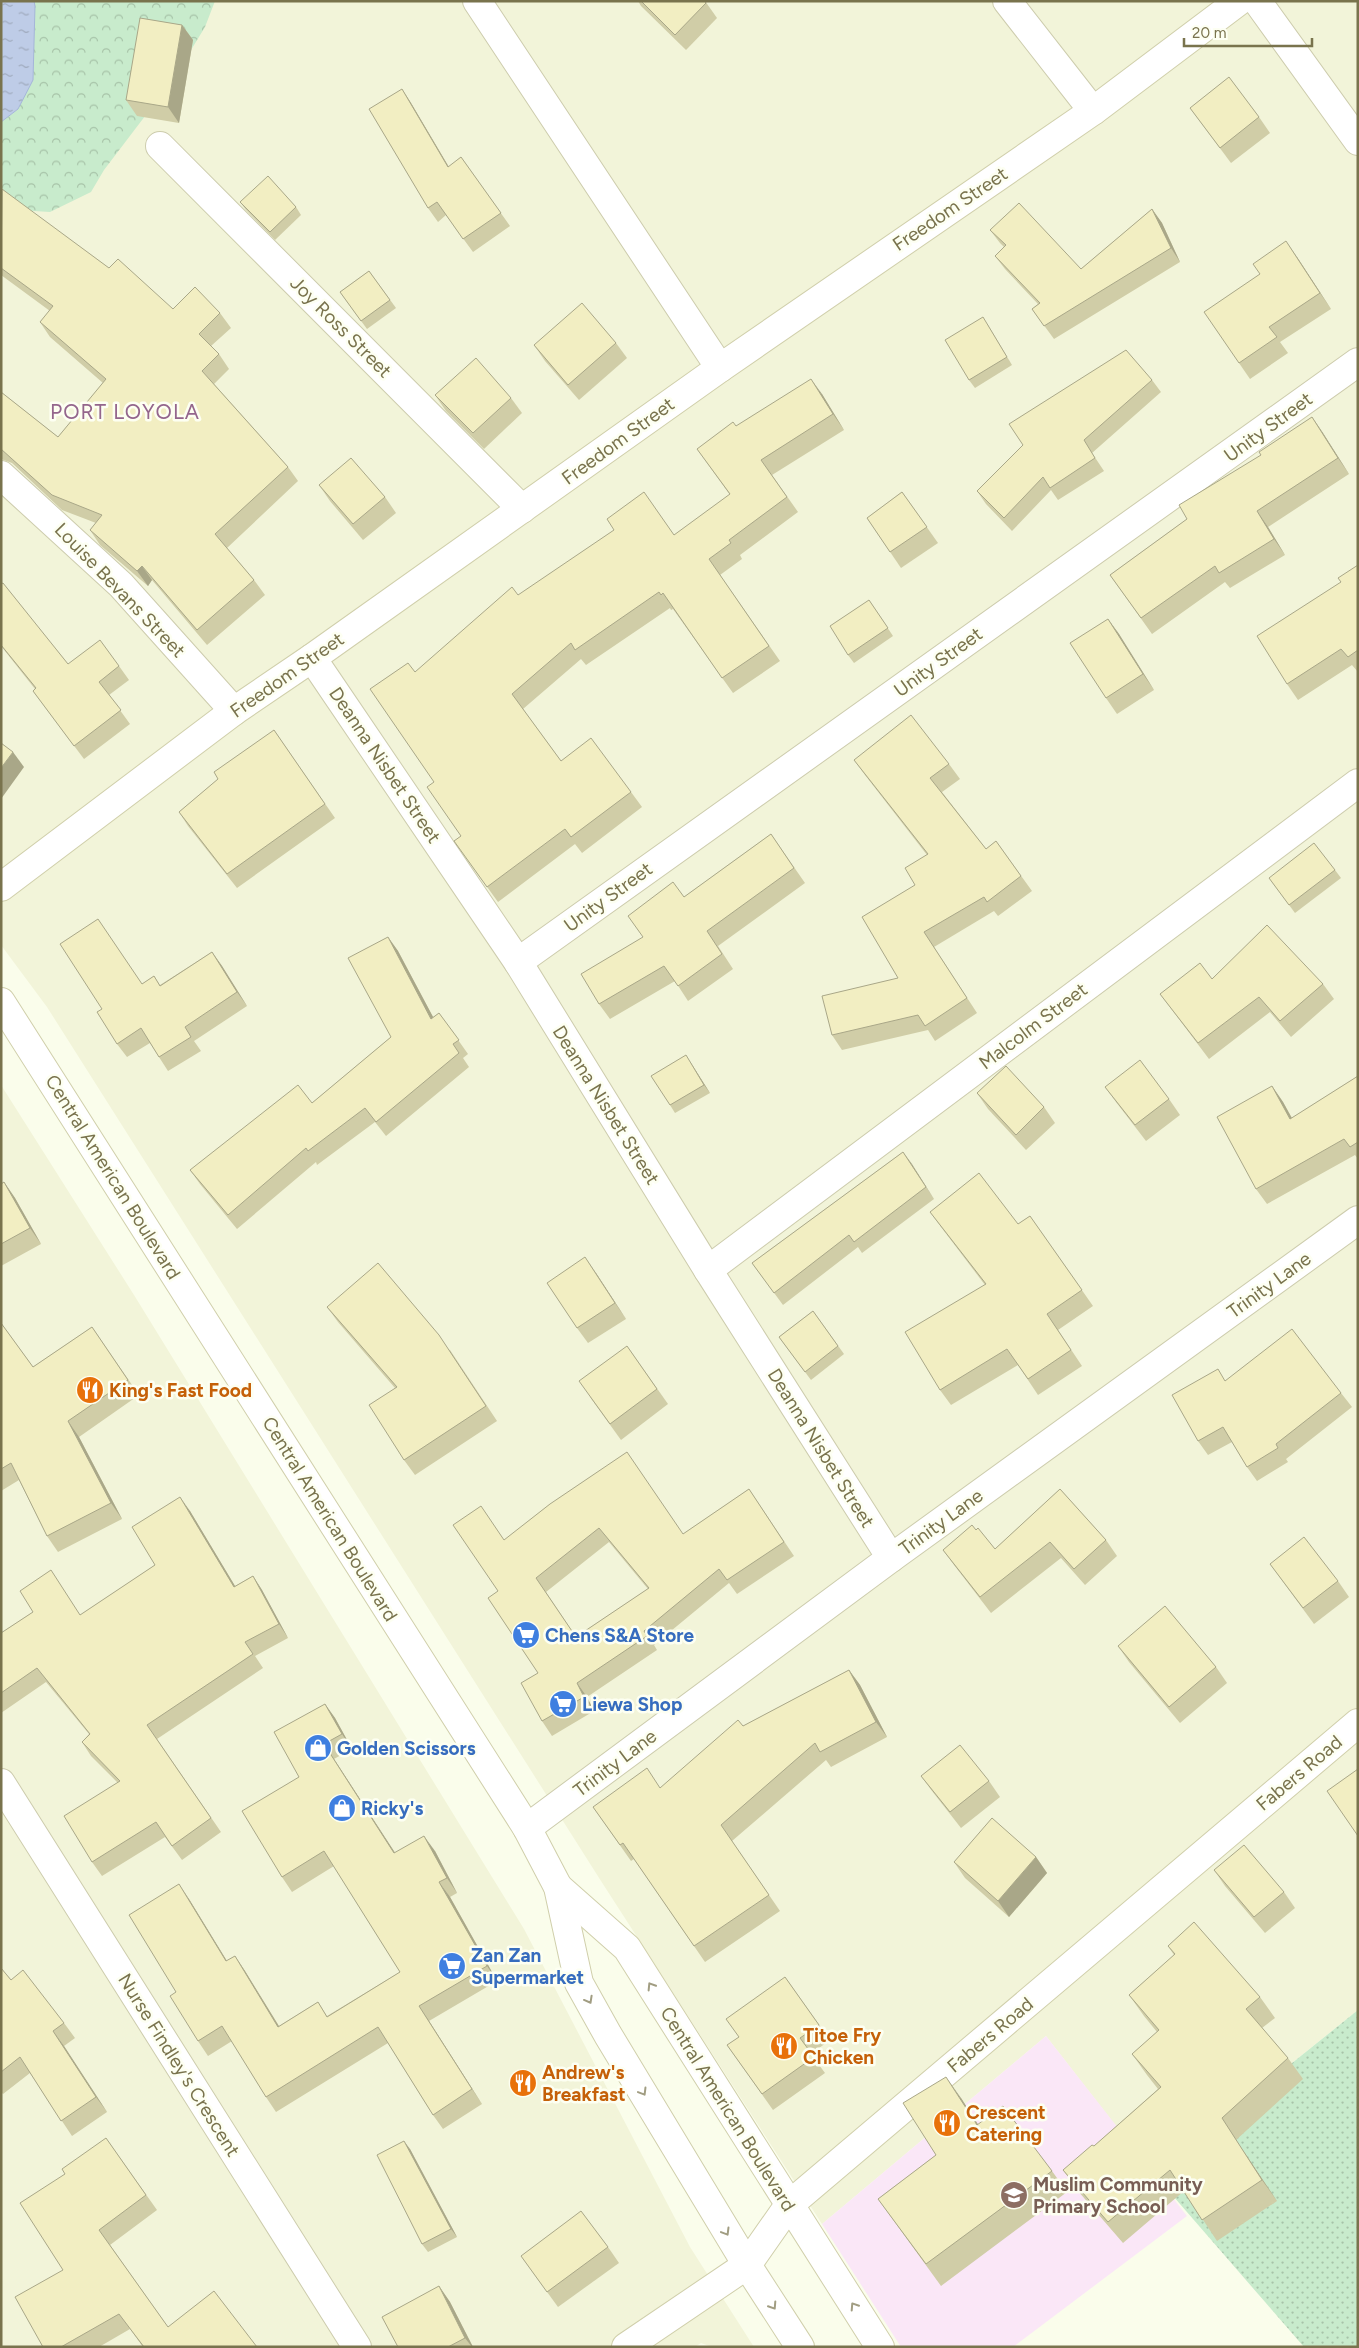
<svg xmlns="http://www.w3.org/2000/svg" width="1359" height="2348" viewBox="0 0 1359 2348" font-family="Figtree,sans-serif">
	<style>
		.residential { fill: #f2f4d9 }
		.education { fill: #fae7f7 }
		.grass { fill: url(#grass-dots) }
		.forest { fill: url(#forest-crowns) }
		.water { fill: url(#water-ripples); stroke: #a5b6d9 }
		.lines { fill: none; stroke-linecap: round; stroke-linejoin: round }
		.street-casing { stroke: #cdccad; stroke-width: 30 }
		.secondary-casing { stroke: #d0cfab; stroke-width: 30 }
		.street { stroke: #fff; stroke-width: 28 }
		.secondary { stroke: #fff; stroke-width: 28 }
		.wall { fill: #d0cda7; fill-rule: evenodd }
		.shaded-wall { fill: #a9a788 }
		.building { fill: #f2eec2; stroke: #a9a788; fill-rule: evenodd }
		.oneway { stroke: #a19d82 }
		.labels { text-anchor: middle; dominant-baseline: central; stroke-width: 5; stroke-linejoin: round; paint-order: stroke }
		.street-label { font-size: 19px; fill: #79734d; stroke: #fdfff2 }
		.food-label { font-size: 19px; font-weight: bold; fill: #c56008; stroke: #fdfff2; text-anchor: start }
		.shop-label { font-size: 19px; font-weight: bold; fill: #366cbe; stroke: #fdfff2; text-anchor: start }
		.education-label { font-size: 19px; font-weight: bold; fill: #785e54; stroke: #fdfff2; text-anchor: start }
		.quarter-label { font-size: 21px; letter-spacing: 1px; fill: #94668c; stroke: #fdfff2 }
	</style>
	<defs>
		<pattern id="grass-dots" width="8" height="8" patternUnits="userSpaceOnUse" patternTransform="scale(1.25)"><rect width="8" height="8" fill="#c8ebcc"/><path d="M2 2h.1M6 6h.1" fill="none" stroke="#a7c3a8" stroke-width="1.8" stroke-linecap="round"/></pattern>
		<pattern id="forest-crowns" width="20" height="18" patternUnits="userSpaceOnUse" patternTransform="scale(1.25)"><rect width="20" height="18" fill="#c8ebcc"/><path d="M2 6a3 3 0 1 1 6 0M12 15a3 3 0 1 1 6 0" fill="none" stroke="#a7c3a8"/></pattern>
		<pattern id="water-ripples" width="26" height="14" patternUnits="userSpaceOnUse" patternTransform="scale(1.25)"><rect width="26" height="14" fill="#becce7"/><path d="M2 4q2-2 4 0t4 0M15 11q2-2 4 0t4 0" fill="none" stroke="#9faabd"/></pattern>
	</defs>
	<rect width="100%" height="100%" fill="#fafdeb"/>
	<g class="residential">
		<path d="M 1,1 L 1358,1 L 1358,2010 L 1153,2174 L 1046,2036 L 822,2224 L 601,1881 L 47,1007 L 1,945 Z"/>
		<path d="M 1,1085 L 134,1295 L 524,1929 L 690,2247 L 754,2347 L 712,2347 L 701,2343 L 695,2347 L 1,2347 Z"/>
	</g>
	<path class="education" d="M 1046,2036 L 1187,2216 L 1013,2347 L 901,2347 L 822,2224 Z"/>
	<path class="grass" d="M 1358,2010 L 1358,2347 L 1304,2347 L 1154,2174 Z"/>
	<path class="forest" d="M 34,1 L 215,1 L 205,27 L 174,78 L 104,170 L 91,192 L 50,212 L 1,209 L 1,122 L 18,109 Z"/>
	<path class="water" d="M 1,1 L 34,1 L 35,6 L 33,80 L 18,109 L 1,122 Z"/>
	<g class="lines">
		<g class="street-casing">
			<g id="street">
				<path d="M 477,1 L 720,368"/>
				<path d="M 1007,1 L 1093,111"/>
				<path d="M 1257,1 L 1358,141"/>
				<path d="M 160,146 L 522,509"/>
				<path d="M 1,475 L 121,585 L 234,711"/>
				<path d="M 312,658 L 518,962 L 708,1270 L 891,1558"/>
				<path d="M 518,962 L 1358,362"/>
				<path d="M 708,1270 L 1358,783"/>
				<path d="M 1,1783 L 357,2347"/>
				<path d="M 527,1828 L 891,1558 L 1358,1220"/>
			</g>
		</g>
		<g class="secondary-casing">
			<g id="secondary">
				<path d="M 1,887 L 234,711 L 312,658 L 720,368 L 1093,111 L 1239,1"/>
				<path d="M 1,1002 L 527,1828 L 558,1887 L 579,1983 L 608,2035 L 747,2265 L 800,2347"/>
				<path d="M 558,1887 L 627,1948 L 880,2347"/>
				<path d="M 626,2347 L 747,2265 L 789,2205 L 1358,1723"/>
			</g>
		</g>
		<use href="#street" class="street"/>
		<use href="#secondary" class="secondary"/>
	</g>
	<g class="wall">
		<path d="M 638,1 L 705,1 L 717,18 L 686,50 L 641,6 Z"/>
		<path d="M 182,25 L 193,40 L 179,123 L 137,116 L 126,100 Z"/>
		<path d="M 402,89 L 411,103 L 449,167 L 461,157 L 510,226 L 473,252 L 446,215 L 438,222 L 428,208 Z"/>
		<path d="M 1190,108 L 1259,117 L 1270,133 L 1231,163 Z"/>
		<path d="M 1,190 L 109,268 L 173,309 L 220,313 L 231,328 L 211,346 L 219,354 L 229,369 L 214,384 L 288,467 L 298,481 L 227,548 L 254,580 L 265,595 L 207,645 L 152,580 L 148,586 L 100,545 L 90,530 L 96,523 L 62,510 L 12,463 L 1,459 L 1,392 L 58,437 L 103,383 L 50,337 L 40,322 L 50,311 L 1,275 Z"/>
		<path d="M 240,202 L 296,207 L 301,215 L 275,240 L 246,210 Z"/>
		<path d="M 1152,209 L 1162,223 L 1180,262 L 1054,339 L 1032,309 L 1038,304 L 1005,269 L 995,256 L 1004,247 L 1000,243 L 990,230 L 1081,269 Z"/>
		<path d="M 1297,257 L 1331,309 L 1280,342 L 1288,353 L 1250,379 L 1239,363 Z"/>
		<path d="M 369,271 L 396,308 L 367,329 L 340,292 Z"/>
		<path d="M 988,325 L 1012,365 L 975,388 L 969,380 Z"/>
		<path d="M 616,343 L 627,358 L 579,400 L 545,361 L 534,345 Z"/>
		<path d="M 1152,380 L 1161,392 L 1092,453 L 1104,471 L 1058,500 L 1051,490 L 1012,531 L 986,504 L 977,491 Z"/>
		<path d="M 822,394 L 844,430 L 772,475 L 798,512 L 740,555 L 742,559 L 720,575 L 780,661 L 733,693 L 673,609 L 671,610 L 670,608 L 586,665 L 581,659 L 523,709 L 561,761 L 631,792 L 642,807 L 582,853 L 575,844 L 498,902 L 454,841 L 461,836 L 415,672 L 518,595 L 674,535 L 730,495 L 697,449 L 736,426 Z"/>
		<path d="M 435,395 L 511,398 L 522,413 L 484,449 L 446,411 Z"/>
		<path d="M 1312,417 L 1323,433 L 1349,474 L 1268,527 L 1285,555 L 1230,588 L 1225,582 L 1152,634 L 1110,575 L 1187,519 L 1261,455 Z"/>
		<path d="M 319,485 L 385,497 L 396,513 L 363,540 L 330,501 Z"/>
		<path d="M 902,492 L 938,543 L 901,568 L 867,518 Z"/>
		<path d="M 1358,565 L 1358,672 L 1352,665 L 1298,700 L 1287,684 L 1341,582 Z"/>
		<path d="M 1,584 L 68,664 L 119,666 L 129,680 L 109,695 L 130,724 L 84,759 L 33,691 L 35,689 L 1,646 Z"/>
		<path d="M 869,600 L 893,636 L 854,663 L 848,655 Z"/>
		<path d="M 1108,619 L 1119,634 L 1154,690 L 1117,714 L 1106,698 Z"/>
		<path d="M 274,730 L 335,818 L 237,888 L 188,826 L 179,812 L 218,779 Z"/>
		<path d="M 854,760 L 949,764 L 960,779 L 942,792 L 986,849 L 996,841 L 1032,891 L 998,916 L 994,911 L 934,947 L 977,1013 L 935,1041 L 928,1030 L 842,1050 L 832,1035 L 898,978 L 927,855 L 865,775 Z"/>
		<path d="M 771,834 L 805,883 L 718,946 L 733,969 L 688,1001 L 675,981 L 610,1019 L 599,1004 L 643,937 L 684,897 Z"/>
		<path d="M 1335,870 L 1341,878 L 1295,913 L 1269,878 Z"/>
		<path d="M 388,937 L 398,951 L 433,1017 L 439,1013 L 468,1054 L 463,1058 L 469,1067 L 386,1136 L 375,1122 L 317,1165 L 316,1162 L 237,1229 L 200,1184 L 190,1170 L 312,1103 L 391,1037 Z"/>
		<path d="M 212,952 L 222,966 L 247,1006 L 194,1041 L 201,1051 L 168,1071 L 150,1043 L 127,1057 L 117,1044 L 142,984 L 154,976 L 160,985 Z"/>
		<path d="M 1212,979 L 1323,984 L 1334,999 L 1291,1037 L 1270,1012 L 1209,1059 L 1160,994 Z"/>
		<path d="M 691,1063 L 710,1093 L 675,1113 L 670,1105 Z"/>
		<path d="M 1358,1076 L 1358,1159 L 1355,1155 L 1267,1204 L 1256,1189 L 1272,1086 L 1283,1102 L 1292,1118 Z"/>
		<path d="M 1105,1087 L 1169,1099 L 1180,1115 L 1146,1141 L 1116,1102 Z"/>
		<path d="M 977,1093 L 1044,1107 L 1055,1123 L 1026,1150 L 988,1109 Z"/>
		<path d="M 903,1152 L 934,1199 L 862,1253 L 858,1247 L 783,1305 L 752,1263 Z"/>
		<path d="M 4,1182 L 15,1198 L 41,1244 L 1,1266 L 1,1184 Z"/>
		<path d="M 930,1212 L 1018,1224 L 1030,1216 L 1093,1306 L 1058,1330 L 1082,1366 L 1038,1395 L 1018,1365 L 951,1405 L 940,1390 L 985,1285 L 941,1227 Z"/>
		<path d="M 596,1273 L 626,1319 L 588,1343 L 577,1328 Z"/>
		<path d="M 327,1307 L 450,1350 L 497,1421 L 415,1475 L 404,1460 L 395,1388 L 338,1322 Z"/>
		<path d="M 813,1311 L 844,1354 L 811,1380 L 779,1337 Z"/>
		<path d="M 1,1323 L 33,1367 L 92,1327 L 139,1395 L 79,1437 L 122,1519 L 58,1552 L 47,1536 L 19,1480 L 1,1491 Z"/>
		<path d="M 627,1346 L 668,1404 L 621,1440 L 590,1397 Z"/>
		<path d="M 1226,1380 L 1341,1393 L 1352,1407 L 1286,1459 L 1288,1462 L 1257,1481 L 1247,1467 L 1232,1442 L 1208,1455 L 1198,1441 Z"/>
		<path d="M 749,1489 L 794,1556 L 737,1594 L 729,1583 L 654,1645 L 657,1650 L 587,1697 L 594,1711 L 552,1736 L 542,1721 L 538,1673 L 498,1591 L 505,1540 L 550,1504 L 683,1534 ZM 609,1542 L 648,1589 L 576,1637 L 546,1592 Z"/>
		<path d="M 1060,1489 L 1106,1540 L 1117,1556 L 1085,1585 L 1061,1558 L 991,1613 L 954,1565 L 943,1550 L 976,1530 L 995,1549 Z"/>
		<path d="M 190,1511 L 235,1586 L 253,1576 L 262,1590 L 288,1638 L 255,1656 L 263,1668 L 157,1739 L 221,1832 L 182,1860 L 165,1837 L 102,1876 L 92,1862 L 118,1783 L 91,1756 L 82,1742 L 89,1734 L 46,1682 L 1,1713 L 1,1633 L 33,1612 L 81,1615 L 155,1565 Z"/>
		<path d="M 1270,1564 L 1338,1581 L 1349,1597 L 1314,1624 Z"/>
		<path d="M 1118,1646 L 1216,1667 L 1227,1683 L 1180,1723 L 1129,1662 Z"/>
		<path d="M 849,1670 L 860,1685 L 887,1737 L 831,1767 L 826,1760 L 732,1841 L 780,1911 L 705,1962 L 634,1859 L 631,1861 L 593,1807 L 661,1788 L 743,1726 Z"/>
		<path d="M 325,1704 L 335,1718 L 352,1749 L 334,1759 L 395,1853 L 435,1851 L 457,1893 L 450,1897 L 497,1981 L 429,2021 L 482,2104 L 443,2129 L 433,2115 L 388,2043 L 276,2112 L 266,2097 L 232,2041 L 208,2056 L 198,2041 L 176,1992 L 189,1899 L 227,1961 L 235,1956 L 245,1971 L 279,2026 L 318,2002 L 327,2016 L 400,1972 L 334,1866 L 292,1892 L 282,1877 L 299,1777 Z"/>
		<path d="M 921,1776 L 989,1781 L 1000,1797 L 961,1828 L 932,1791 Z"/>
		<path d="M 1036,1857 L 1047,1873 L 1009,1917 L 965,1878 L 954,1862 Z"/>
		<path d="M 1214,1870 L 1284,1892 L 1295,1908 L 1265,1933 L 1225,1886 Z"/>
		<path d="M 1168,1946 L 1260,1997 L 1275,2018 L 1262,2028 L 1288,2058 L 1303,2079 L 1236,2140 L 1277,2201 L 1217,2241 L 1184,2191 L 1123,2243 L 1078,2191 L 1063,2170 L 1094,2146 L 1158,2089 L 1147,2075 L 1132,2054 L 1157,2032 L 1144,2016 L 1129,1995 L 1174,1955 Z"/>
		<path d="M 1,1968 L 11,1980 L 64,2023 L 75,2038 L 64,2046 L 107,2112 L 72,2136 L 30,2073 L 3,2094 L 1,2092 Z"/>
		<path d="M 785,1977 L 830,2040 L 811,2054 L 825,2073 L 773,2110 L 727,2045 L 739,2037 Z"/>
		<path d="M 961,2098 L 978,2125 L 1052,2171 L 1067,2192 L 941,2286 L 878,2199 L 936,2155 Z"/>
		<path d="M 106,2138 L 157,2210 L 110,2245 L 168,2327 L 257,2347 L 143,2347 L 130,2329 L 99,2347 L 43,2347 L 63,2270 L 65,2174 Z"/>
		<path d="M 410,2149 L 457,2237 L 428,2252 L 422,2244 Z"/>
		<path d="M 608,2247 L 619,2263 L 558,2307 L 521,2256 Z"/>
		<path d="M 439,2286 L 450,2302 L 473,2347 L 398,2347 Z"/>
	</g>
	<g class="shaded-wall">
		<path d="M 182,25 L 193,40 L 179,123 L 168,107 Z"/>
		<path d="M 402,89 L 411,103 L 457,181 L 448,167 Z"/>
		<path d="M 1152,209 L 1162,223 L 1180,262 L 1171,248 Z"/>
		<path d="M 1286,241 L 1297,257 L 1331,309 L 1320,293 Z"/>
		<path d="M 811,379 L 822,394 L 844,430 L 833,414 Z"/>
		<path d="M 1312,417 L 1323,433 L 1349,474 L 1338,458 Z"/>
		<path d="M 1257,511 L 1268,527 L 1285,555 L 1274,539 Z"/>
		<path d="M 142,566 L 152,580 L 148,586 L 137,571 Z"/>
		<path d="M 1108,619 L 1119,634 L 1154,690 L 1143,674 Z"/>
		<path d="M 13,752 L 24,767 L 1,799 L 1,768 Z"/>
		<path d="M 388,937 L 398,951 L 441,1032 L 431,1019 Z"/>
		<path d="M 212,952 L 222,966 L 247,1006 L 237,992 Z"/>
		<path d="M 686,1055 L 691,1063 L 710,1093 L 704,1085 Z"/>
		<path d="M 1272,1086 L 1283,1102 L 1301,1135 L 1290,1119 Z"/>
		<path d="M 903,1152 L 912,1164 L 934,1199 L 926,1187 Z"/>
		<path d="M 4,1182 L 15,1198 L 41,1244 L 30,1228 Z"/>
		<path d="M 585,1257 L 596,1273 L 626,1319 L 615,1303 Z"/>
		<path d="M 68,1421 L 79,1437 L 122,1519 L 111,1503 Z"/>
		<path d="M 180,1497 L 190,1511 L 244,1601 L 234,1587 Z"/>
		<path d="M 253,1576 L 262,1590 L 288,1638 L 279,1624 Z"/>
		<path d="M 849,1670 L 860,1685 L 887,1737 L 876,1722 Z"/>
		<path d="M 577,1683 L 587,1697 L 594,1711 L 584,1697 Z"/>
		<path d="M 325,1704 L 335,1718 L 352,1749 L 342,1734 Z"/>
		<path d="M 324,1744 L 334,1759 L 405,1868 L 394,1853 Z"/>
		<path d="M 424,1836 L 435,1851 L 457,1893 L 447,1878 Z"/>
		<path d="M 1036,1857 L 1047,1873 L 1009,1917 L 998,1901 Z"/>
		<path d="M 439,1882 L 450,1897 L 497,1981 L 487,1966 Z"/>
		<path d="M 179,1884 L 189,1899 L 236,1976 L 226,1961 Z"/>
		<path d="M 235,1956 L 245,1971 L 288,2041 L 278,2027 Z"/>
		<path d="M 419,2006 L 429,2021 L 482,2104 L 472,2089 Z"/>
		<path d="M 53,2031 L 64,2046 L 107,2112 L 96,2097 Z"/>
		<path d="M 946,2077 L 961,2098 L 992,2146 L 977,2125 Z"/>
		<path d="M 1222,2118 L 1236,2140 L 1277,2201 L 1262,2180 Z"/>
		<path d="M 404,2141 L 410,2149 L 457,2237 L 451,2229 Z"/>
		<path d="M 439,2286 L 450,2302 L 473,2347 L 472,2347 L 465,2338 Z"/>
	</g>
	<g class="building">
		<path d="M 641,1 L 705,1 L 706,3 L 675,35 Z"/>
		<path d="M 140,18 L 182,25 L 168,107 L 126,100 Z"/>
		<path d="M 1229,77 L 1259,117 L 1220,148 L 1190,108 Z"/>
		<path d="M 402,89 L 448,167 L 461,157 L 501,213 L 463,239 L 437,202 L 428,208 L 369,109 Z"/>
		<path d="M 268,176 L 296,207 L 270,232 L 240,202 Z"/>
		<path d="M 2,189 L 109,268 L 118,259 L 173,309 L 195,287 L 220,313 L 199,334 L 219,354 L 202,371 L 288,467 L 215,534 L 254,580 L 197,630 L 142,566 L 137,571 L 90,530 L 102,515 L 52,495 L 1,449 L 1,392 L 58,437 L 106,379 L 40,322 L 53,306 L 1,268 Z"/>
		<path d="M 1019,203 L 1081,269 L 1152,209 L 1171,248 L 1044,326 L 1032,309 L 1040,303 L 995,256 L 1006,245 L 990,230 Z"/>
		<path d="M 1286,241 L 1320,293 L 1269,327 L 1277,337 L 1239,363 L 1204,312 L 1260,274 L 1253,264 Z"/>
		<path d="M 369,271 L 390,300 L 361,321 L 340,292 Z"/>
		<path d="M 582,303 L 616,343 L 568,385 L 534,345 Z"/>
		<path d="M 983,317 L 1007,357 L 969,380 L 945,340 Z"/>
		<path d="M 1126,350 L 1152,380 L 1084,440 L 1095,458 L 1050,488 L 1043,477 L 1004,518 L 977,491 L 1023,445 L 1009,424 Z"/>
		<path d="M 476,358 L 511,398 L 473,433 L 435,395 Z"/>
		<path d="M 811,379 L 833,414 L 761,460 L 787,497 L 729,540 L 731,543 L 709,559 L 769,646 L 722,678 L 663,593 L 661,595 L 659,592 L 575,650 L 571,643 L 512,694 L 561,761 L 591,738 L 631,792 L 571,837 L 565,829 L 487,887 L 454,841 L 461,836 L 427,787 L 434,782 L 370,689 L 408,663 L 415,672 L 512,587 L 518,595 L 614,530 L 607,519 L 644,492 L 674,535 L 730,494 L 697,449 L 733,422 L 736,426 Z"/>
		<path d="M 1312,417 L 1338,458 L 1257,511 L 1274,539 L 1219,573 L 1215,566 L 1141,618 L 1110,575 L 1187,519 L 1179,505 L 1261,455 L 1259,452 Z"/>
		<path d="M 351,458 L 385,497 L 353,524 L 319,485 Z"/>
		<path d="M 902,492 L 927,527 L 890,552 L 867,518 Z"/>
		<path d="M 1358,565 L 1358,650 L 1348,657 L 1341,649 L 1287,684 L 1257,636 L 1341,582 L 1338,578 Z"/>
		<path d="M 3,583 L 68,664 L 100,640 L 119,666 L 99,682 L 121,710 L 74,746 L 33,691 L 36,688 L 1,645 L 1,584 Z"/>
		<path d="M 869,600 L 888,628 L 848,655 L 830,626 Z"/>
		<path d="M 1108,619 L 1143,674 L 1106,698 L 1070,643 Z"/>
		<path d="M 911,715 L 949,764 L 930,778 L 986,849 L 996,841 L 1021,876 L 987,902 L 984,897 L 924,932 L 967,998 L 925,1026 L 918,1015 L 832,1035 L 822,996 L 898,978 L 862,917 L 915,885 L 905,868 L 928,854 L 854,760 Z"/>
		<path d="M 274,730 L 325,804 L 227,874 L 179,812 L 218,779 L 214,772 Z"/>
		<path d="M 1,743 L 13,752 L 1,768 Z"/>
		<path d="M 771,834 L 794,868 L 707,931 L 722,954 L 678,986 L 664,966 L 599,1004 L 581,974 L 643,937 L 628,916 L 673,882 L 684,897 Z"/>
		<path d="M 1314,843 L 1335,870 L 1289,905 L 1269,878 Z"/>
		<path d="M 98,919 L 142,984 L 154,976 L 160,986 L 212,952 L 237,992 L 185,1027 L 191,1037 L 159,1057 L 141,1028 L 117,1044 L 97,1012 L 102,1009 L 60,944 Z"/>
		<path d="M 1267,925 L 1323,984 L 1280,1021 L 1259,997 L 1198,1043 L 1160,994 L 1200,963 L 1212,979 Z"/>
		<path d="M 388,937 L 431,1019 L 439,1013 L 459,1040 L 453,1044 L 459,1053 L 376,1122 L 365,1108 L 308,1151 L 306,1148 L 228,1215 L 190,1170 L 298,1085 L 312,1103 L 391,1037 L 348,958 Z"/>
		<path d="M 686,1055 L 704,1085 L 670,1105 L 651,1076 Z"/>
		<path d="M 1140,1060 L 1169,1099 L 1135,1125 L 1105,1087 Z"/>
		<path d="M 1006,1066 L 1044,1107 L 1016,1135 L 977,1093 Z"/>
		<path d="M 1358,1076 L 1358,1142 L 1350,1147 L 1344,1139 L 1256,1189 L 1217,1117 L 1272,1086 L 1290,1119 Z"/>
		<path d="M 903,1152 L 926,1187 L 854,1242 L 849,1235 L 774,1293 L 752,1263 Z"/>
		<path d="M 979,1173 L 1018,1224 L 1030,1216 L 1082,1290 L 1047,1314 L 1071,1350 L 1028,1379 L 1007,1349 L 940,1390 L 905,1332 L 986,1284 L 930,1212 Z"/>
		<path d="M 4,1182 L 30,1228 L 1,1244 L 1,1184 Z"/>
		<path d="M 585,1257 L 615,1303 L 577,1328 L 547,1283 Z"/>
		<path d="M 378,1263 L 439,1335 L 486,1406 L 404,1460 L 369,1405 L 397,1387 L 327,1307 Z"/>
		<path d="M 813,1311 L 838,1346 L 805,1372 L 779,1337 Z"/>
		<path d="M 1,1323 L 33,1367 L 92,1327 L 128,1380 L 68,1421 L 111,1503 L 47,1536 L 11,1463 L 1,1469 Z"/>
		<path d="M 1292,1329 L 1341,1393 L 1276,1444 L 1278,1448 L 1247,1467 L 1223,1427 L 1198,1441 L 1172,1395 L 1218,1369 L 1225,1381 Z"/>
		<path d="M 627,1346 L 657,1389 L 610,1424 L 579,1381 Z"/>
		<path d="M 627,1452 L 683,1534 L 749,1489 L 784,1542 L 727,1580 L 719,1569 L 644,1631 L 647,1636 L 577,1683 L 584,1697 L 542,1721 L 521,1683 L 538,1673 L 488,1598 L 498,1591 L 453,1525 L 481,1506 L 504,1540 L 550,1504 ZM 599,1528 L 649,1588 L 576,1637 L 536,1578 Z"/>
		<path d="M 1060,1489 L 1106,1540 L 1074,1569 L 1050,1542 L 980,1597 L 943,1550 L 972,1525 L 976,1530 L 978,1528 L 995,1549 Z"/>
		<path d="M 180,1497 L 234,1587 L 253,1576 L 279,1624 L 245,1642 L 253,1654 L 147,1725 L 211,1818 L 172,1846 L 156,1822 L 92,1862 L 64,1816 L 120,1781 L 82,1742 L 90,1734 L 37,1668 L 1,1693 L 1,1633 L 33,1612 L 20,1591 L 51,1570 L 80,1615 L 155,1565 L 132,1527 Z"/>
		<path d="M 1304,1537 L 1338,1581 L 1303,1608 L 1270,1564 Z"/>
		<path d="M 1165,1606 L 1216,1667 L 1169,1707 L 1118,1646 Z"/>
		<path d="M 849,1670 L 876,1722 L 820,1752 L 815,1743 L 721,1825 L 769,1895 L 694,1946 L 623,1843 L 620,1845 L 593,1807 L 647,1768 L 660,1788 L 738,1720 L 743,1726 Z"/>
		<path d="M 325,1704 L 342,1734 L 324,1744 L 394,1853 L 424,1836 L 447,1878 L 439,1882 L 487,1966 L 419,2006 L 472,2089 L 433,2115 L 378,2027 L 266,2097 L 222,2026 L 198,2041 L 170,1996 L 176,1992 L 129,1915 L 179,1884 L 226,1961 L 235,1956 L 278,2027 L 318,2002 L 327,2017 L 400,1972 L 324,1851 L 282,1877 L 242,1811 L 299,1777 L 274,1732 Z"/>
		<path d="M 960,1745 L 989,1781 L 950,1812 L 921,1776 Z"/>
		<path d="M 1358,1769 L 1358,1836 L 1327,1791 Z"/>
		<path d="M 992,1818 L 1036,1857 L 998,1901 L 954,1862 Z"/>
		<path d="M 1244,1845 L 1284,1892 L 1254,1917 L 1214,1870 Z"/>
		<path d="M 1194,1922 L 1260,1997 L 1246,2009 L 1288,2058 L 1222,2118 L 1262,2180 L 1202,2220 L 1170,2170 L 1108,2222 L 1063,2170 L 1092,2145 L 1094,2146 L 1161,2087 L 1132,2054 L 1159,2030 L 1129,1995 L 1175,1954 L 1168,1946 Z"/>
		<path d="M 1,1968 L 11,1980 L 23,1970 L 64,2023 L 53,2031 L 96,2097 L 61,2121 L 20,2057 L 1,2072 Z"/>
		<path d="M 785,1977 L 819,2025 L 800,2038 L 814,2057 L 762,2094 L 727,2045 L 739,2037 L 726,2019 Z"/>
		<path d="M 946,2077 L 977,2125 L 1003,2106 L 1052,2171 L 926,2264 L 878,2199 L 936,2155 L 903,2103 Z"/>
		<path d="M 106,2138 L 146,2195 L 99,2230 L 168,2327 L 214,2291 L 257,2347 L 144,2347 L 119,2314 L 61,2347 L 43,2347 L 15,2297 L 63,2270 L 20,2203 L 65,2174 L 62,2169 Z"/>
		<path d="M 404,2141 L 451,2229 L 422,2244 L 377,2155 Z"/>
		<path d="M 581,2211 L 608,2247 L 547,2292 L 521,2256 Z"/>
		<path d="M 439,2286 L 465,2338 L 448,2347 L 398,2347 L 382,2317 Z"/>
	</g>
	<defs><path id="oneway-chevron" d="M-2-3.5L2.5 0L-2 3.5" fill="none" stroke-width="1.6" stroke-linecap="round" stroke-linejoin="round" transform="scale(1.25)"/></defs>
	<g class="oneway">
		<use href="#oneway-chevron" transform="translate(651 1986) rotate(-122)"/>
		<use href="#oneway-chevron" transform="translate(589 2000) rotate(61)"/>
		<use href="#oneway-chevron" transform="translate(643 2092) rotate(59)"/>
		<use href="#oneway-chevron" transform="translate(726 2232) rotate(59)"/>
		<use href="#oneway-chevron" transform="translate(773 2306) rotate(57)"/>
		<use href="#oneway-chevron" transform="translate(854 2306) rotate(-123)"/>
	</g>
	<defs>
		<g id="restaurant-disc" transform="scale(1.4375)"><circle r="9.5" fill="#e8710a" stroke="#fdfff2"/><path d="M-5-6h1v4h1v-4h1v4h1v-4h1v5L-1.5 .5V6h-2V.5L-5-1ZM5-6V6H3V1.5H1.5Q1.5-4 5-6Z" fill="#fff"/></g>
		<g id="supermarket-disc" transform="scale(1.4375)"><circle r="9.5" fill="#3f7fe0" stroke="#fdfff2"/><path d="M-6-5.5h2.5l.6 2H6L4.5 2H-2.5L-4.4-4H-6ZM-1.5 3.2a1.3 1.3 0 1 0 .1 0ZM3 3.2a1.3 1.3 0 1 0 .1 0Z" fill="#fff"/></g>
		<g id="shop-disc" transform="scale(1.4375)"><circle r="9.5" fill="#3f7fe0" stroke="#fdfff2"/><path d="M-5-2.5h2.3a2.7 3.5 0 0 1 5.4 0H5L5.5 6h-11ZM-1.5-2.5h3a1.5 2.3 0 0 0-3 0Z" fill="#fff"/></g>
		<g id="school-disc" transform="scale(1.4375)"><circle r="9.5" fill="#8d6e63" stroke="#fdfff2"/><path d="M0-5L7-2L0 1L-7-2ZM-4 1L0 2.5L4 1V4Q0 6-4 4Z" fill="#fff"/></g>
	</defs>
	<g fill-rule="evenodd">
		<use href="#restaurant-disc" x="90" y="1390"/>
		<use href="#supermarket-disc" x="526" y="1635"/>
		<use href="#supermarket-disc" x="563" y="1704"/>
		<use href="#shop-disc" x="318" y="1748"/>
		<use href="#shop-disc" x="342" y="1808"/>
		<use href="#supermarket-disc" x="452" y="1966"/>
		<use href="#restaurant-disc" x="784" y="2046"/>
		<use href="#restaurant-disc" x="523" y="2083"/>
		<use href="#restaurant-disc" x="947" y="2123"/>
		<use href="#school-disc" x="1014" y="2195"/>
	</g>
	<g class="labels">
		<g class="street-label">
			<text transform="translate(950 209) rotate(-34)">Freedom Street</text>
			<text transform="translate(341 327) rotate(45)">Joy Ross Street</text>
			<text transform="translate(1268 427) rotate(-36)">Unity Street</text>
			<text transform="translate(618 441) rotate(-36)">Freedom Street</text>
			<text transform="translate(120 590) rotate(46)">Louise Bevans Street</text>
			<text transform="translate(938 662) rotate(-36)">Unity Street</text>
			<text transform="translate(287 675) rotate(-35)">Freedom Street</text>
			<text transform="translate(385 765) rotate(56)">Deanna Nisbet Street</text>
			<text transform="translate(608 897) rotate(-36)">Unity Street</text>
			<text transform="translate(1033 1026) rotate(-37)">Malcolm Street</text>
			<text transform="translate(606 1105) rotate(58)">Deanna Nisbet Street</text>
			<text transform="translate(113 1177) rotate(58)">Central American Boulevard</text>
			<text transform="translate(1269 1285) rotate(-36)">Trinity Lane</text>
			<text transform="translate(821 1448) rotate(58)">Deanna Nisbet Street</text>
			<text transform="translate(330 1519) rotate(58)">Central American Boulevard</text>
			<text transform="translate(941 1522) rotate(-36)">Trinity Lane</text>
			<text transform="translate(615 1763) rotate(-37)">Trinity Lane</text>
			<text transform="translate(1299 1773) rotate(-40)">Fabers Road</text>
			<text transform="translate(990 2035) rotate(-40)">Fabers Road</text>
			<text transform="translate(179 2065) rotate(58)">Nurse Findley's Crescent</text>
			<text transform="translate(728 2109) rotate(58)">Central American Boulevard</text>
		</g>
		<g class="food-label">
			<text x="109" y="1390">King's Fast Food</text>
			<text x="803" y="2035">Titoe Fry<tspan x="803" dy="22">Chicken</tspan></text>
			<text x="542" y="2072">Andrew's<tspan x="542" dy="22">Breakfast</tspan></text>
			<text x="966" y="2112">Crescent<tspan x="966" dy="22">Catering</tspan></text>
		</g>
		<g class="shop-label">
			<text x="545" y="1635">Chens S&amp;A Store</text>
			<text x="582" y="1704">Liewa Shop</text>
			<text x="337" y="1748">Golden Scissors</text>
			<text x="361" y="1808">Ricky's</text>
			<text x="471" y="1955">Zan Zan<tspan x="471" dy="22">Supermarket</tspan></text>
		</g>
		<g class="education-label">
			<text x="1033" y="2184">Muslim Community<tspan x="1033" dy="22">Primary School</tspan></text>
		</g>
		<g class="quarter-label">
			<text x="125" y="411">PORT LOYOLA</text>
		</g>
	</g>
	<rect width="1359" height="2348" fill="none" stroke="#79734d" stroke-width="5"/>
	<path d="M1184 38v8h128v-8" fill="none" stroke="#79734d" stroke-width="2.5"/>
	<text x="1192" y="38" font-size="15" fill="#79734d" stroke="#fdfff2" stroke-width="4" paint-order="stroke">20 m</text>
</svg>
